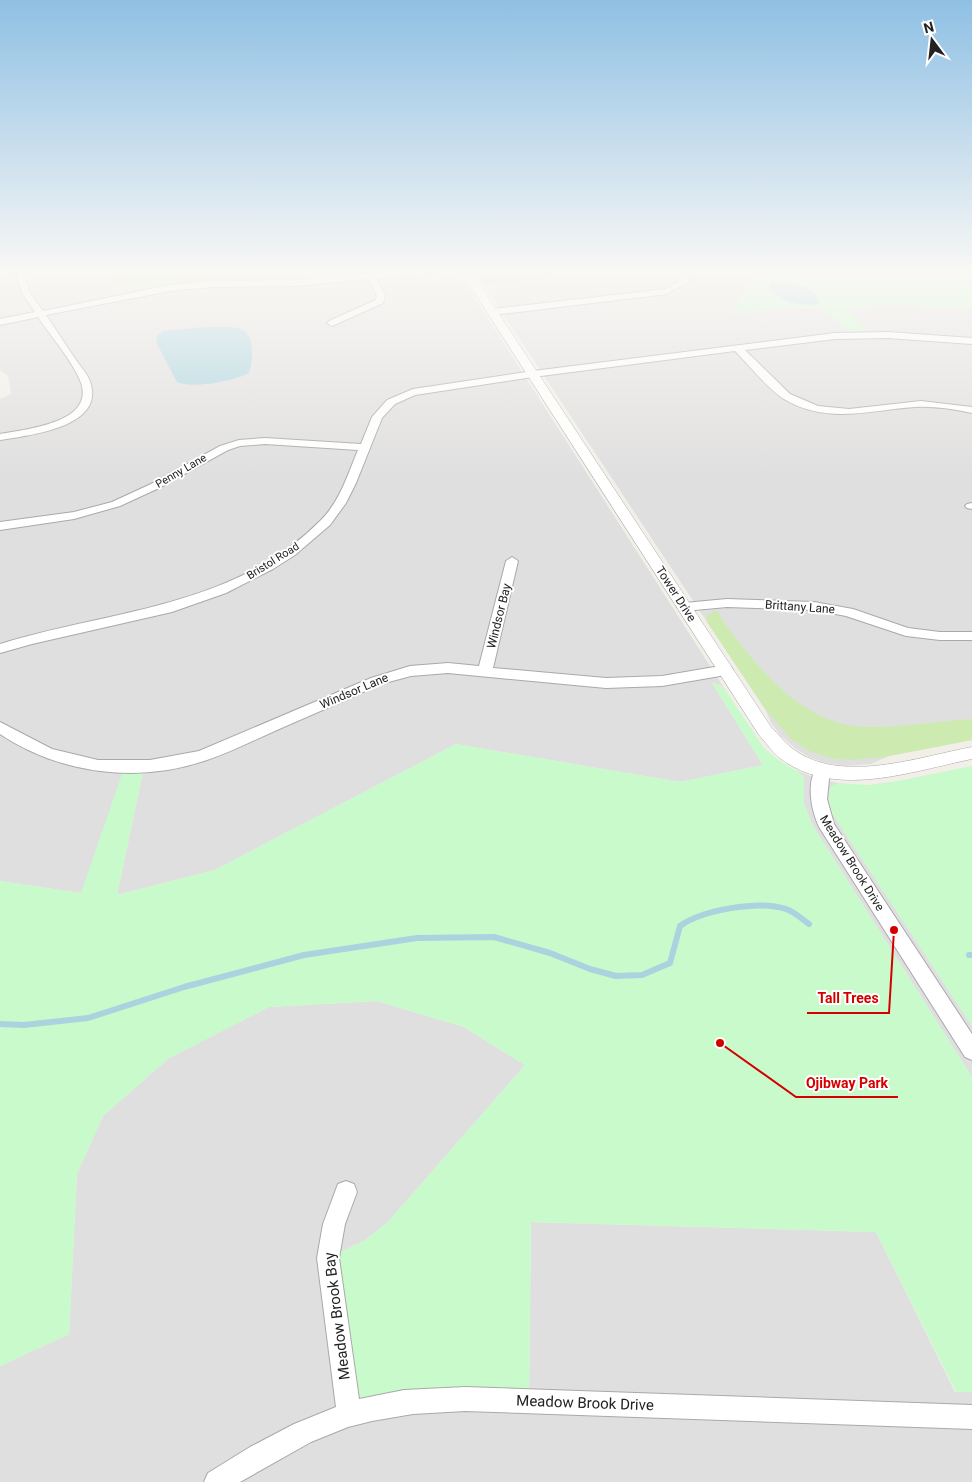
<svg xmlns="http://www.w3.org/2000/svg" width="972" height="1482" viewBox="0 0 972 1482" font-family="Roboto,sans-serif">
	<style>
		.residential { fill: #e0dfdf }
		.grass { fill: #cdebb0 }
		.forest { fill: #add19e }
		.park { fill: #c8facc }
		.water { fill: #aad3df }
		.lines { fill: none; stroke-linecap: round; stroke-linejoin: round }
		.stream { stroke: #aad3df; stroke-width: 6 }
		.minor-casing { stroke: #a9a9a9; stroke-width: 2 }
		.tertiary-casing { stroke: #a9a9a9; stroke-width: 1 }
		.minor { fill: #fff; fill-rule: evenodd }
		.tertiary { fill: #fff; fill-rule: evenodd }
		.labels { text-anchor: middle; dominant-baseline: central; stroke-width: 4; stroke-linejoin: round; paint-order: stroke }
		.far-street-label { font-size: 11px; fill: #222; stroke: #fff }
		.street-label { font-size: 12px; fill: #222; stroke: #fff }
		.near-street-label { font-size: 15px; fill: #222; stroke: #fff }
		.leader { fill: none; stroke: #d40000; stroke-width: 2 }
		.callout-dot { fill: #d40000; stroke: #fff; stroke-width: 2 }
		.callout-label { font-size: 14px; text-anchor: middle; font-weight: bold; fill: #d40000; stroke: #fff; stroke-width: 4; stroke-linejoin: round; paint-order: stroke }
	</style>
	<rect width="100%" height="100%" fill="#f2efe9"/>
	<g class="residential">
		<path d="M 0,270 L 457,270 L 726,691 L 720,685 L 712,683 L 763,765 L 680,782 L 456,744 L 215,870 L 117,895 L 144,767 L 81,893 L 0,881 L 0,399 L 11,394 L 8,376 L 0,370 Z"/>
		<path d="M 596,270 L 747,270 L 750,285 L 735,307 L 733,314 L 780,309 L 823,307 L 852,335 L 846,308 L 887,304 L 972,309 L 972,740 L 889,756 L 871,764 L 845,766 L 822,762 L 809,757 L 796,749 L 781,736 L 771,723 L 766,711 L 482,282 Z"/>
		<path d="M 796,770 L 815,778 L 843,784 L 834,785 L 830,789 L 829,803 L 832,813 L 972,1026 L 972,1077 L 813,826 L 804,804 L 804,777 Z"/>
		<path d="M 377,1001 L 464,1027 L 525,1065 L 387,1223 L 364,1241 L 328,1258 L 529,1401 L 531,1222 L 876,1232 L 955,1392 L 972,1392 L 972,1482 L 0,1482 L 0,1366 L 69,1334 L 77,1174 L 103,1116 L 169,1058 L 269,1007 Z"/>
	</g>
	<g class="grass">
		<path d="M 101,270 L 263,270 L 249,281 L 188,283 L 133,291 L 103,274 Z"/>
		<path d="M 717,610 C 723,622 731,632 739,642 C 767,678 805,719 854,726 C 887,730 937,721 972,719 L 972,740 L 884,757 L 853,760 L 834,759 L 811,752 L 791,739 L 766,710 L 707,622 L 707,615 Z"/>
	</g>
	<path class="forest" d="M 507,270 L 598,270 L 483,284 L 475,273 Z"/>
	<g class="park">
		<path d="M 747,270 L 972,270 L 972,309 L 887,304 L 847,308 L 870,335 L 852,335 L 822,307 L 780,309 L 732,314 L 735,307 L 750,285 Z"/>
		<path d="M 712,683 L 720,685 L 726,691 L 764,748 L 780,761 L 800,773 L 804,777 L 804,804 L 813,826 L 972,1077 L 972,1392 L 956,1392 L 876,1232 L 531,1222 L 529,1402 L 349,1413 L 328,1258 L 364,1241 L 387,1223 L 525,1065 L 464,1027 L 377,1001 L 269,1007 L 169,1058 L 103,1116 L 77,1174 L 69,1334 L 0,1366 L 0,881 L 81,893 L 124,768 L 144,767 L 117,895 L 215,870 L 456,744 L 680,782 L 763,765 Z"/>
		<path d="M 972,766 L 972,1026 L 837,821 C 830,810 826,798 831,786 L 839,783 L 868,785 L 898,781 Z"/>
	</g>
	<g class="water">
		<path d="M 777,282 C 794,283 814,285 820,304 C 799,306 784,304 769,288 L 769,284 Z"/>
		<path d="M 209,327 C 230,328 250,322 252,349 C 252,358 252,364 249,373 C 235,381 192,389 177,382 L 156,342 L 158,335 L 164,331 Z"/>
	</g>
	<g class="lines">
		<g class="stream">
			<path d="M 969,955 L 972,955"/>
			<path d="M 0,1024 L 24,1025 L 88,1018 L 184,987 L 304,955 L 417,938 L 494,937 L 550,953 L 590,969 L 616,976 L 642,975 L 670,963 L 680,926 C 702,910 759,900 786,909 C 795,912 802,919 809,924"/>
		</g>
		<g class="minor-casing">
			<g id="minor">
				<path d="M 15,270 L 23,270 L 30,293 L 43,311 L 170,285 L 212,281 L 297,280 L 370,273 L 444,270 L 440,272 L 376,278 L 385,295 L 383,303 L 332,326 L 327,323 L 329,321 L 376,300 L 377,295 L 368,279 L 297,286 L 212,287 L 170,291 L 46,315 C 56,330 66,345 76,360 C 80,366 86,372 89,379 C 109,427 30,435 0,440 L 0,434 C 28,429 100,422 79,378 C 70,358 50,335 38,317 L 0,325 L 0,319 L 35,312 L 22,293 Z"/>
				<path d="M 681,270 L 689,270 L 689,281 L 667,294 L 493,315 L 489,312 L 493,309 L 665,289 L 681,280 Z"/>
				<path d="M 888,332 L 972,338 L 972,344 L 888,338 L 835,339 L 745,350 L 790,394 L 818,406 L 849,409 L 921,401 L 972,407 L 972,413 C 953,409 934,406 915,407 C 870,410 826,425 784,399 C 769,390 749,365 735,351 L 533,377 L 415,395 L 395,404 L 382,418 L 356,483 L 346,503 L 330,525 L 295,555 L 273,569 L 226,593 L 172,612 L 32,644 L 0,653 L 0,644 C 110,610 235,608 321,520 C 340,501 348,474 358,450 L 265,444 L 240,446 L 228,450 L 159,488 L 120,506 L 74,519 L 0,530 L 0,522 L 74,512 L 112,502 L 151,484 L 220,446 L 239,440 L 265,438 L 361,444 L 372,417 L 387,400 L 413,389 L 533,371 L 835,333 Z"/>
				<path d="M 972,503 L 972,509 L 967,508 L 965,506 L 967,504 Z"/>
				<path d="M 512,557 L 518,561 L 493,668 L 606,678 L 662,676 L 726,665 L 731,667 L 733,670 L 731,673 L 726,675 L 662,686 L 606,688 L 448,673 L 411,676 L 381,684 C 346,700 311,715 277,730 C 254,740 231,752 207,760 C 138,784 60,774 0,734 L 0,722 L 52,749 L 98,760 L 150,760 L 199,751 L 371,678 L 410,666 L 448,663 L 479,666 L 506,561 Z"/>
				<path d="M 727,599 L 814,602 L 853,609 L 908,628 L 940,632 L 972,632 L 972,640 L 940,640 L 906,636 L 846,616 L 814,610 L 727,607 L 684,611 L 677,607 L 684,603 Z"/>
				<path d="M 822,764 L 827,766 L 830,770 L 827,799 L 834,824 L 972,1034 L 972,1060 L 965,1057 L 819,827 C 811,809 806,784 817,766 Z"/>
				<path d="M 346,1181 L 354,1184 L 357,1192 L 345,1224 L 339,1258 L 359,1399 L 404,1390 L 465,1387 L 972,1405 L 972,1429 L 465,1411 L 413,1414 L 372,1421 L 348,1427 L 311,1442 L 240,1482 L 204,1482 L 208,1473 L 250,1447 L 294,1424 L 336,1407 L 317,1258 L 323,1224 L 338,1184 Z"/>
			</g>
		</g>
		<g class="tertiary-casing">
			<path id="tertiary" d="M 460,270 L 470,270 L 771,727 C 778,734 785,743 793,749 C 841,785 918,757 972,747 L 972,759 C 912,771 834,800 780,758 C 772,752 766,742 759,735 Z"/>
		</g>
		<use href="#minor" class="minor"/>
		<use href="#tertiary" class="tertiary"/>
	</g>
	<linearGradient id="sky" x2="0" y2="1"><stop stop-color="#8fc0e4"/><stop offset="0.57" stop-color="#f9f8f5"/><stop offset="1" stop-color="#f9f8f5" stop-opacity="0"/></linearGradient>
	<rect width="972" height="477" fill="url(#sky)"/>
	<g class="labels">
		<g class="far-street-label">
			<text transform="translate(181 471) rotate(-30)">Penny Lane</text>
			<text transform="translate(273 561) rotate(-32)">Bristol Road</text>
		</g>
		<g class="street-label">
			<text transform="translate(676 594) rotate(57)">Tower Drive</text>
			<text transform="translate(800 607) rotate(4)">Brittany Lane</text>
			<text transform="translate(499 616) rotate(-76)">Windsor Bay</text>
			<text transform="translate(354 691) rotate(-23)">Windsor Lane</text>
			<text transform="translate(852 863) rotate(58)">Meadow Brook Drive</text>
		</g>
		<g class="near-street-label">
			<text transform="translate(337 1316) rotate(-97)">Meadow Brook Bay</text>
			<text transform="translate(585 1403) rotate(2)">Meadow Brook Drive</text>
		</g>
	</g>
	<path class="leader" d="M894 930L889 1013H807M720 1043L796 1097H898"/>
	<g class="callout-dot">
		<circle cx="894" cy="930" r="5"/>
		<circle cx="720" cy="1043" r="5"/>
	</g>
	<g class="callout-label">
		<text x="848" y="1003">Tall Trees</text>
		<text x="847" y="1088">Ojibway Park</text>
	</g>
	<g transform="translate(932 40) rotate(345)" stroke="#ffffff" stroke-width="4" paint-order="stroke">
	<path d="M0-4L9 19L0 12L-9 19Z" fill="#222222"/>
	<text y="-8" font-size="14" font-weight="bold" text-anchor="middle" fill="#222222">N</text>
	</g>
</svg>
